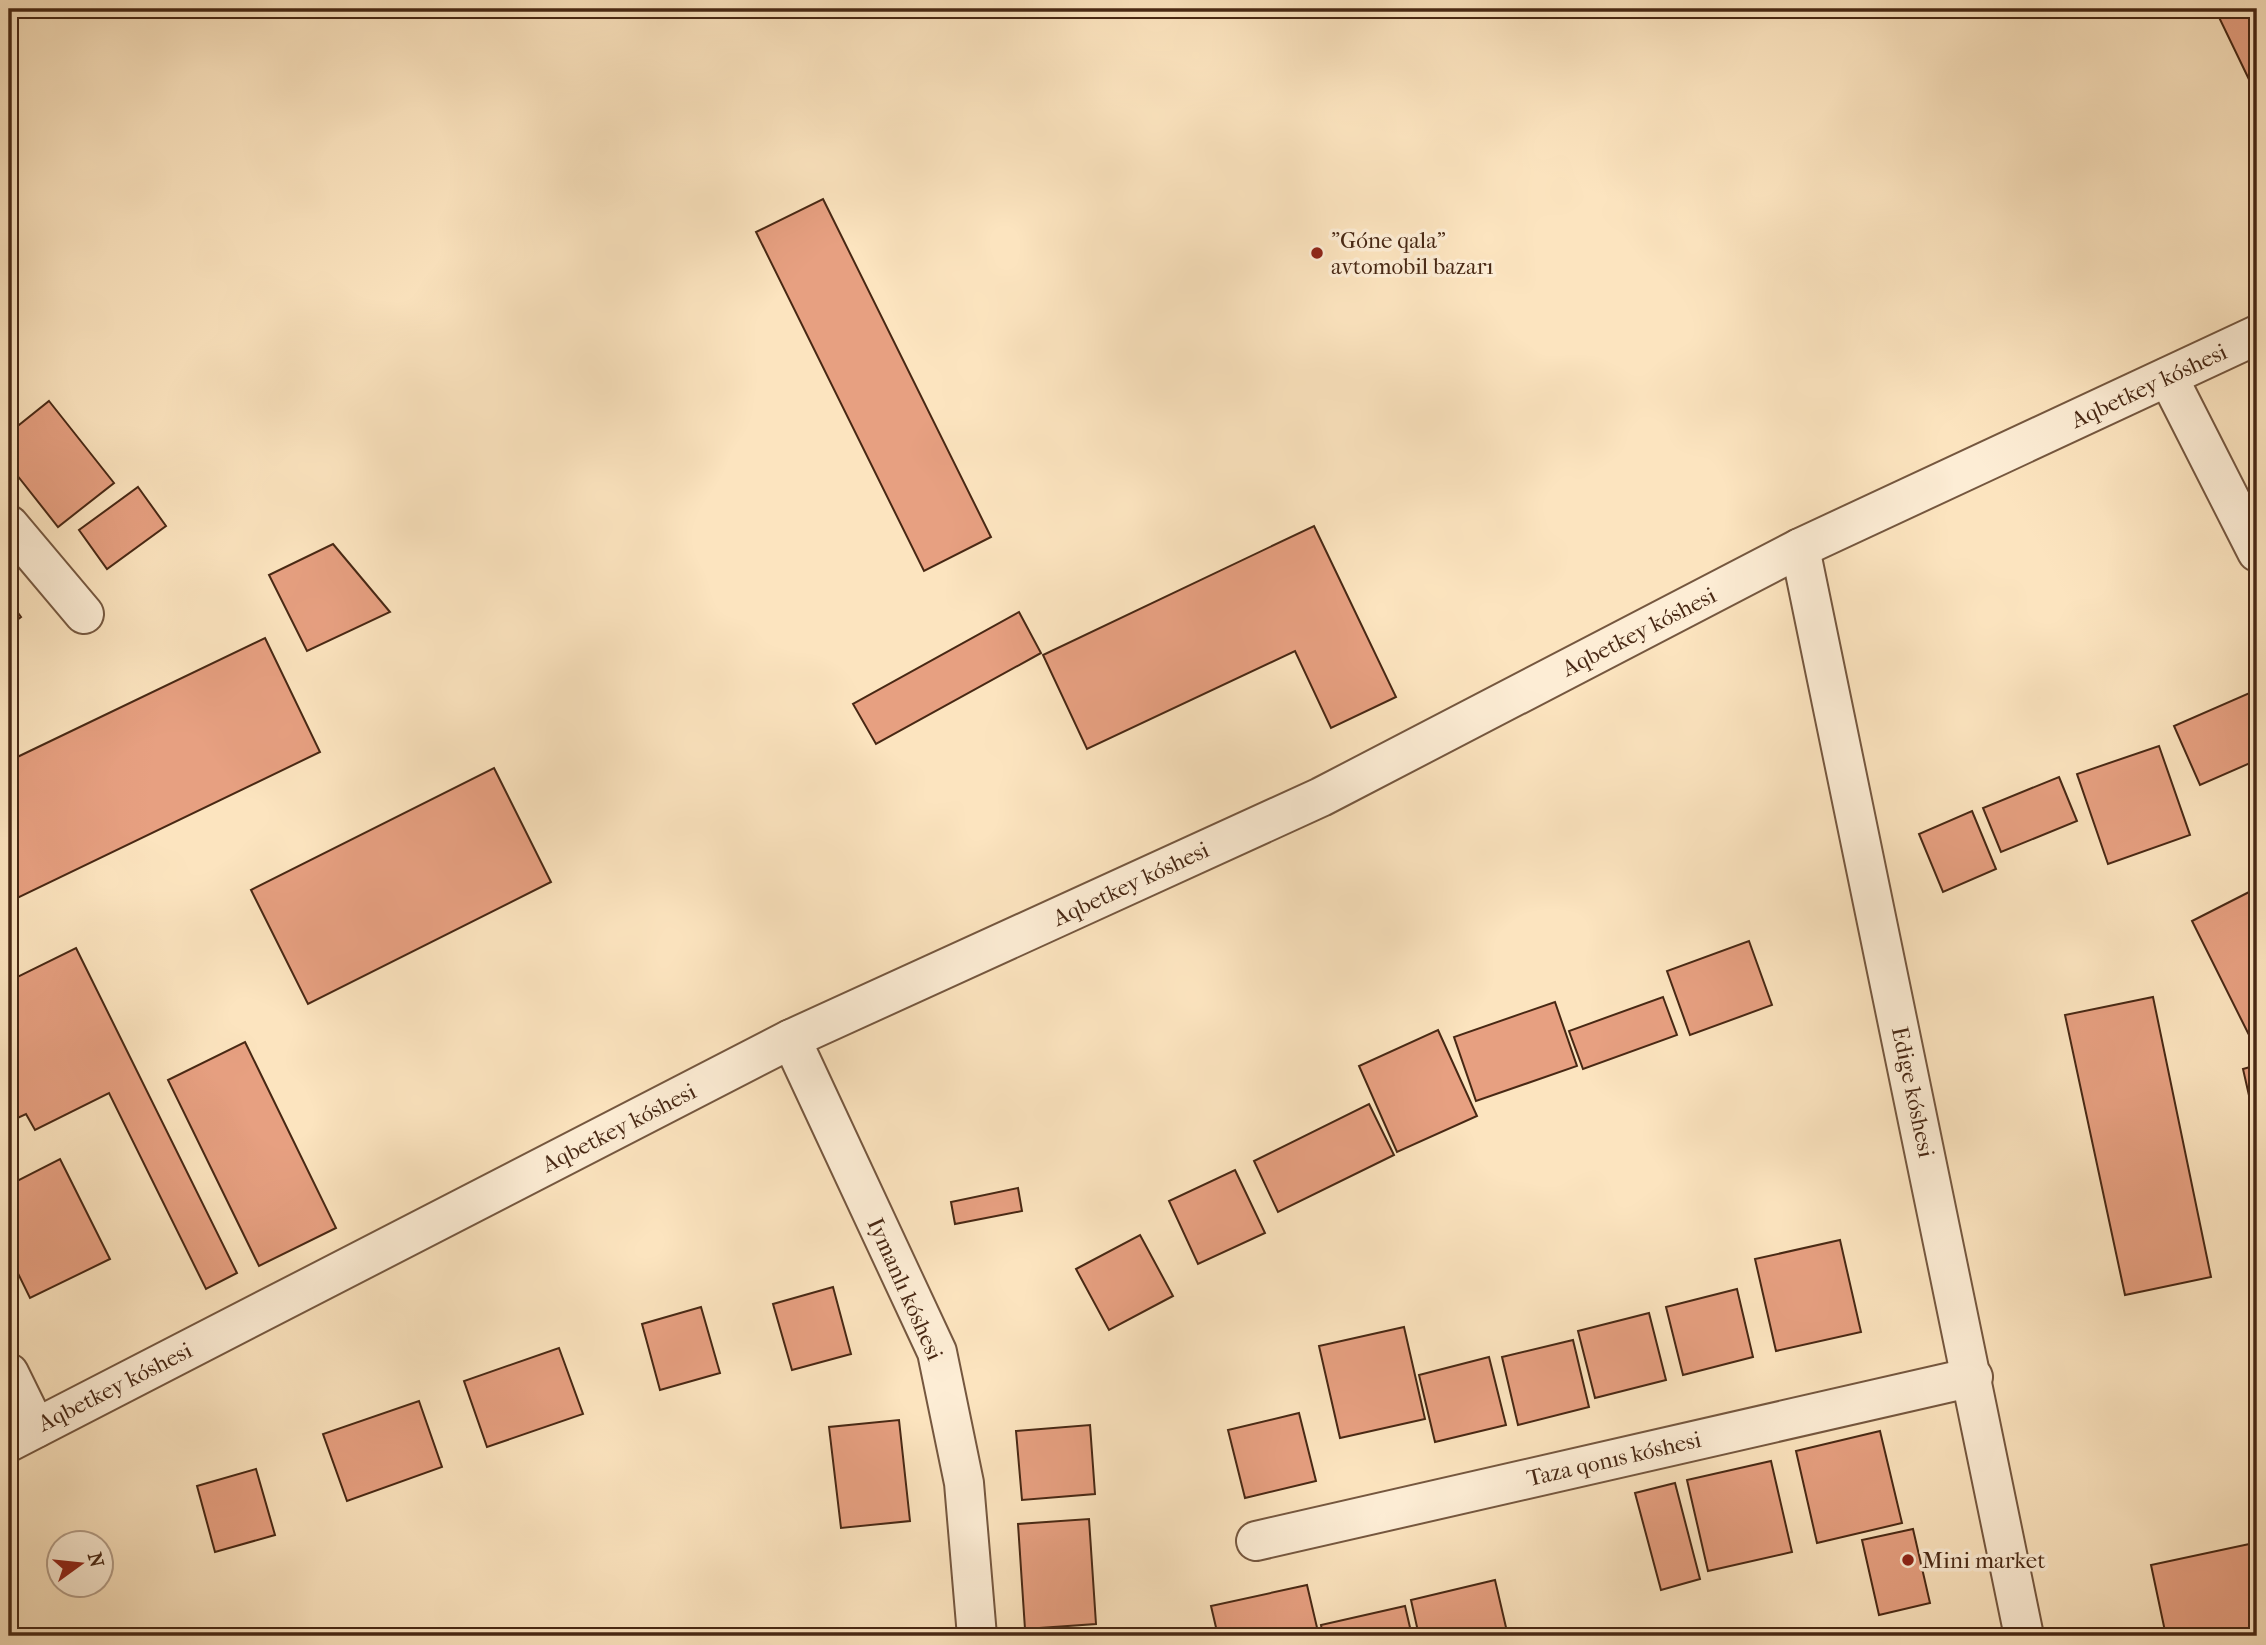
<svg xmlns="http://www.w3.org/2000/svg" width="2266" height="1645" viewBox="0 0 2266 1645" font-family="'IM FELL French Canon',serif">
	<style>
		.building { fill: #e7a081; stroke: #482814; stroke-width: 2 }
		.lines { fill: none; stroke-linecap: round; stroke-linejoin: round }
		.minor-casing { stroke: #75573f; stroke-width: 42 }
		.minor { stroke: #fdedd5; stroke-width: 38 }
		.poi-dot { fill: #8f2418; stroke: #fdedd5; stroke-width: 2.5 }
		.labels { text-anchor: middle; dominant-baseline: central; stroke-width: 7; stroke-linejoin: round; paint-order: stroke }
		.poi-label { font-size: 23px; fill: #482814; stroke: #fdedd5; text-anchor: start }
		.street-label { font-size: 23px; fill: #482814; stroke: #fdedd5 }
	</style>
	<rect width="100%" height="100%" fill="#fce4bf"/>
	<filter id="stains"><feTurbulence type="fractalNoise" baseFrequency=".00286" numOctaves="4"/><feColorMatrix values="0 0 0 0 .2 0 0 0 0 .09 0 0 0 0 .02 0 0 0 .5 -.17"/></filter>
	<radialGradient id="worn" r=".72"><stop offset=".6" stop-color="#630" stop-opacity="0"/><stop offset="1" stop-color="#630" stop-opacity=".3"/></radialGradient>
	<g class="building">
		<path d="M 2215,9 L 2257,9 L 2257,96 Z"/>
		<path d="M 823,199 L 991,537 L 924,571 L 756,232 Z"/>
		<path d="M 49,401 L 114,483 L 58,527 L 9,465 L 9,433 Z"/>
		<path d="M 138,487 L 166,526 L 107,569 L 79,530 Z"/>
		<path d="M 1314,526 L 1396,697 L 1331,728 L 1295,651 L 1087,749 L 1043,655 Z"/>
		<path d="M 333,544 L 390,612 L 307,651 L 269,575 Z"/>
		<path d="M 9,600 L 21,617 L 9,626 Z"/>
		<path d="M 1019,612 L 1041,653 L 876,744 L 853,704 Z"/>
		<path d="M 265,638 L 320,752 L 9,902 L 9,761 Z"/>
		<path d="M 2254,691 L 2257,699 L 2257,760 L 2200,785 L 2174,726 Z"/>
		<path d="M 2159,746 L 2190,835 L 2108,864 L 2077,774 Z"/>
		<path d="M 494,768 L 551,882 L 308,1004 L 251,890 Z"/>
		<path d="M 2059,777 L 2077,821 L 2001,852 L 1983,808 Z"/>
		<path d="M 1972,811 L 1996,869 L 1943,892 L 1919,834 Z"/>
		<path d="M 2257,888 L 2257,1046 L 2255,1047 L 2192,921 Z"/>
		<path d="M 1749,941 L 1772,1005 L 1690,1035 L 1667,971 Z"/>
		<path d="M 76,948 L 237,1273 L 206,1289 L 109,1093 L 35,1130 L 26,1114 L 9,1122 L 9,981 Z"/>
		<path d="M 1663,997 L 1677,1035 L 1583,1069 L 1569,1031 Z"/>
		<path d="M 2153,997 L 2211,1277 L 2125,1295 L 2065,1015 Z"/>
		<path d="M 1555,1002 L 1577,1066 L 1476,1101 L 1454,1037 Z"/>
		<path d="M 1438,1030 L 1477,1116 L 1397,1152 L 1359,1066 Z"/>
		<path d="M 245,1042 L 336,1228 L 259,1266 L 168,1080 Z"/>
		<path d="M 2257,1065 L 2257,1131 L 2243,1069 Z"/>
		<path d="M 1369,1104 L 1394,1155 L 1278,1212 L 1254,1161 Z"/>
		<path d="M 60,1159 L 110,1259 L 30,1298 L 9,1255 L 9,1185 Z"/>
		<path d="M 1235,1170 L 1265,1233 L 1198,1264 L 1169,1201 Z"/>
		<path d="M 1018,1188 L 1022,1211 L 955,1224 L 951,1202 Z"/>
		<path d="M 1140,1235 L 1173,1296 L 1109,1330 L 1076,1269 Z"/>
		<path d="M 1840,1240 L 1861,1332 L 1776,1351 L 1755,1259 Z"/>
		<path d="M 833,1287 L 851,1354 L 792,1370 L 773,1304 Z"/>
		<path d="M 1737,1289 L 1753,1357 L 1683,1375 L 1666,1307 Z"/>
		<path d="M 701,1307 L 720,1373 L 660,1390 L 642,1324 Z"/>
		<path d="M 1649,1313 L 1666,1380 L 1595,1398 L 1578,1331 Z"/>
		<path d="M 1404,1327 L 1425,1419 L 1340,1438 L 1319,1346 Z"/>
		<path d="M 1573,1340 L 1589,1407 L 1518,1425 L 1502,1357 Z"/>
		<path d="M 559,1348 L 583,1414 L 487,1447 L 464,1381 Z"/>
		<path d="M 1489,1357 L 1506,1425 L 1435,1442 L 1419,1375 Z"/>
		<path d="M 419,1401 L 442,1467 L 347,1501 L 323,1434 Z"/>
		<path d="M 1299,1413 L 1316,1481 L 1245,1498 L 1228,1430 Z"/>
		<path d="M 899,1420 L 910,1521 L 841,1528 L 829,1427 Z"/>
		<path d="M 1090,1425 L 1095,1494 L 1022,1500 L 1016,1431 Z"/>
		<path d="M 1880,1431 L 1902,1523 L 1817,1543 L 1796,1451 Z"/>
		<path d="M 1771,1461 L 1792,1552 L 1708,1571 L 1687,1480 Z"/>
		<path d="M 256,1469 L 275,1535 L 215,1552 L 197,1486 Z"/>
		<path d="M 1675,1483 L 1700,1579 L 1661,1590 L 1635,1493 Z"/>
		<path d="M 1089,1519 L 1096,1624 L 1025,1629 L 1018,1524 Z"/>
		<path d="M 1913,1529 L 1930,1603 L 1879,1615 L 1862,1540 Z"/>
		<path d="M 2254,1543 L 2257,1636 L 2166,1636 L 2151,1565 Z"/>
		<path d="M 1495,1580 L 1508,1636 L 1419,1636 L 1411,1600 Z"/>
		<path d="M 1307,1585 L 1319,1636 L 1218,1636 L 1211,1606 Z"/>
		<path d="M 1405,1606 L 1412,1636 L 1323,1636 L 1321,1625 Z"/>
	</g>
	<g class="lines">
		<g class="minor-casing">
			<g id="minor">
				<path d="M 2168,377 L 2257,552"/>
				<path d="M 9,525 L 84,614"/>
				<path d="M 1800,548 L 2024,1636"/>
				<path d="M 791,1039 L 937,1352 L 964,1483 L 977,1636"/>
				<path d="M 9,1373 L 36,1428"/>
				<path d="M 9,1442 L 791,1039 L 1321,797 L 1800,548 L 2257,335"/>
				<path d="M 1256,1541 L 1973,1377"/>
			</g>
		</g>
		<use href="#minor" class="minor"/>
	</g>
	<g class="poi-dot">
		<circle cx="1317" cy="253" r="7"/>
		<circle cx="1908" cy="1560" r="7"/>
	</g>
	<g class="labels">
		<g class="poi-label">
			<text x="1331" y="240">"Góne qala"<tspan x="1331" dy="26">avtomobil bazarı</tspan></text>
			<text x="1922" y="1560">Mini market</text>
		</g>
		<g class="street-label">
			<text transform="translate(2149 386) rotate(-25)">Aqbetkey kóshesi</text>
			<text transform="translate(1639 632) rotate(-27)">Aqbetkey kóshesi</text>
			<text transform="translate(1131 884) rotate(-25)">Aqbetkey kóshesi</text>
			<text transform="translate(1913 1092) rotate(78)">Edige kóshesi</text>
			<text transform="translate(619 1128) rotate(-27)">Aqbetkey kóshesi</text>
			<text transform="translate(905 1289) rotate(66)">Iymanlı kóshesi</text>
			<text transform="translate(115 1387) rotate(-27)">Aqbetkey kóshesi</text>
			<text transform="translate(1614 1459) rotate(-13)">Taza qonıs kóshesi</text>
		</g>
	</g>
	<rect width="2266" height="1645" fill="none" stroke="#fce4bf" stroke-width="35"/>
	<rect x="10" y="10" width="2245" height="1624" fill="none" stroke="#482814" stroke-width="3.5"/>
	<rect x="18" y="18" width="2231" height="1610" fill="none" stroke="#482814" stroke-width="2"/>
	<g transform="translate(80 1564) rotate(75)"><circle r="33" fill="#fdedd5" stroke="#b59e88" stroke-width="2"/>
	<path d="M0-5L12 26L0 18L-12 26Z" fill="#8f2418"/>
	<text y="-10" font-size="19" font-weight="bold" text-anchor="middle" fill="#482814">N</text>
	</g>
	<rect width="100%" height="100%" filter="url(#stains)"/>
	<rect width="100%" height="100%" fill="url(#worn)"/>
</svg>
